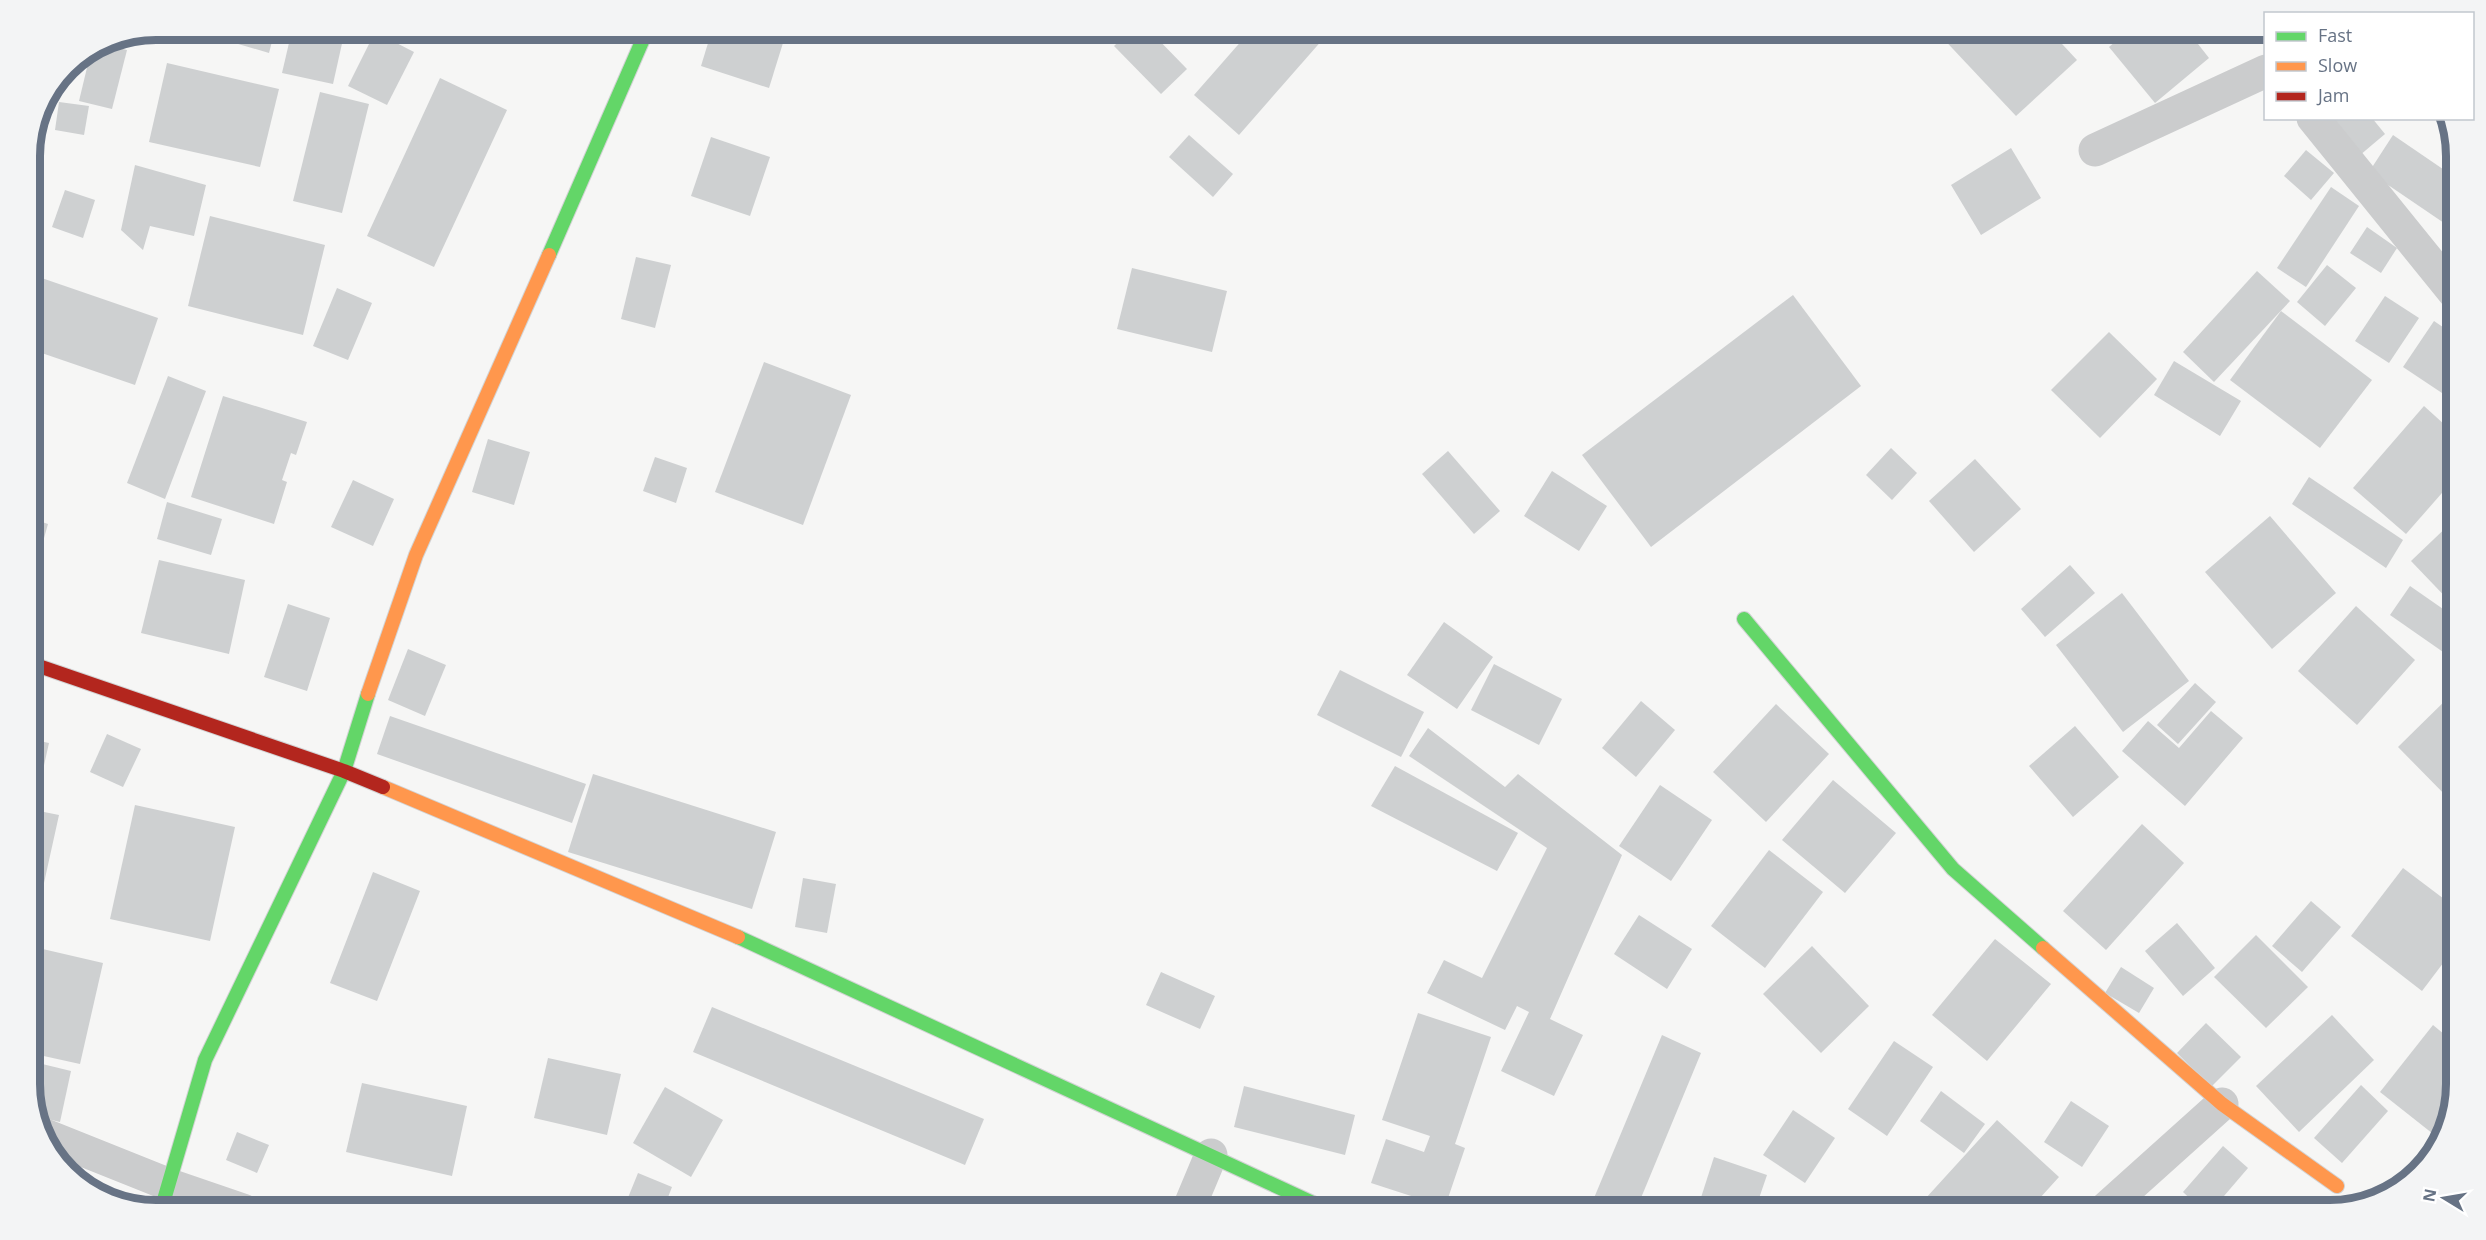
<svg xmlns="http://www.w3.org/2000/svg" width="2486" height="1240" viewBox="0 0 2486 1240" font-family="'Open Sans',sans-serif">
	<style>
		.building { fill: #ced0d1 }
		.lines { fill: none; stroke-linecap: round; stroke-linejoin: round }
		.fast-casing { stroke: #d2d3d4; stroke-width: 16 }
		.slow-casing { stroke: #d2d3d4; stroke-width: 16 }
		.jam-casing { stroke: #d2d3d4; stroke-width: 16 }
		.street { stroke: #cbcccd; stroke-width: 33 }
		.fast { stroke: #63d668; stroke-width: 14 }
		.slow { stroke: #ff974d; stroke-width: 14 }
		.jam { stroke: #b3261e; stroke-width: 14 }
		.rim { fill: none; stroke: #677385; stroke-width: 8 }
	</style>
	<rect width="100%" height="100%" fill="#f6f6f5"/>
	<g class="building">
		<path d="M 191,30 L 275,30 L 269,53 Z"/>
		<path d="M 292,30 L 345,30 L 333,84 L 282,73 Z"/>
		<path d="M 712,30 L 787,30 L 769,88 L 701,66 Z"/>
		<path d="M 1131,30 L 1149,30 L 1187,69 L 1161,94 L 1114,46 Z"/>
		<path d="M 1251,30 L 1331,30 L 1239,135 L 1194,95 Z"/>
		<path d="M 1939,30 L 2049,30 L 2077,60 L 2016,116 L 1937,32 Z"/>
		<path d="M 2129,30 L 2187,30 L 2209,58 L 2155,103 L 2109,47 Z"/>
		<path d="M 375,32 L 414,52 L 387,105 L 348,86 Z"/>
		<path d="M 102,44 L 127,50 L 112,109 L 79,101 L 91,51 Z"/>
		<path d="M 167,63 L 279,89 L 260,167 L 149,142 Z"/>
		<path d="M 440,78 L 507,110 L 434,267 L 367,236 Z"/>
		<path d="M 320,92 L 369,104 L 342,213 L 293,201 Z"/>
		<path d="M 59,102 L 89,106 L 84,135 L 55,130 Z"/>
		<path d="M 2322,118 L 2372,118 L 2385,134 L 2353,161 Z"/>
		<path d="M 1189,135 L 1233,174 L 1213,197 L 1169,157 Z"/>
		<path d="M 2393,135 L 2456,178 L 2456,206 L 2444,223 L 2369,172 Z"/>
		<path d="M 711,137 L 770,157 L 750,216 L 691,196 Z"/>
		<path d="M 2011,148 L 2041,198 L 1981,235 L 1951,185 Z"/>
		<path d="M 2306,150 L 2334,173 L 2311,200 L 2284,176 Z"/>
		<path d="M 135,165 L 206,185 L 194,236 L 150,226 L 143,250 L 121,230 Z"/>
		<path d="M 2331,187 L 2359,206 L 2306,287 L 2277,268 Z"/>
		<path d="M 65,190 L 95,200 L 83,238 L 52,227 Z"/>
		<path d="M 210,216 L 325,245 L 303,335 L 188,306 Z"/>
		<path d="M 2367,227 L 2397,248 L 2381,273 L 2350,253 Z"/>
		<path d="M 636,257 L 671,265 L 655,328 L 621,319 Z"/>
		<path d="M 2327,265 L 2356,288 L 2325,326 L 2297,302 Z"/>
		<path d="M 1132,268 L 1227,291 L 1212,352 L 1117,329 Z"/>
		<path d="M 2257,271 L 2290,301 L 2214,382 L 2183,352 Z"/>
		<path d="M 30,274 L 158,318 L 135,385 L 30,349 Z"/>
		<path d="M 337,288 L 372,303 L 348,360 L 313,346 Z"/>
		<path d="M 1793,295 L 1861,386 L 1651,547 L 1582,455 Z"/>
		<path d="M 2385,296 L 2419,318 L 2389,363 L 2355,341 Z"/>
		<path d="M 2281,311 L 2372,380 L 2320,448 L 2230,380 Z"/>
		<path d="M 2434,321 L 2456,336 L 2456,378 L 2445,395 L 2403,367 Z"/>
		<path d="M 2109,332 L 2157,379 L 2100,438 L 2051,390 Z"/>
		<path d="M 2174,361 L 2241,401 L 2220,436 L 2154,395 Z"/>
		<path d="M 764,362 L 851,395 L 803,525 L 715,492 Z"/>
		<path d="M 168,376 L 206,391 L 165,499 L 127,483 Z"/>
		<path d="M 223,396 L 307,422 L 296,455 L 291,453 L 282,480 L 287,482 L 274,524 L 191,497 Z"/>
		<path d="M 2424,406 L 2456,435 L 2456,477 L 2406,534 L 2353,488 Z"/>
		<path d="M 488,439 L 530,452 L 514,505 L 472,492 Z"/>
		<path d="M 1891,448 L 1917,473 L 1892,500 L 1866,475 Z"/>
		<path d="M 1448,451 L 1500,511 L 1474,534 L 1422,474 Z"/>
		<path d="M 655,457 L 687,468 L 676,503 L 643,491 Z"/>
		<path d="M 1975,459 L 2021,509 L 1974,552 L 1929,501 Z"/>
		<path d="M 1552,471 L 1607,506 L 1579,551 L 1524,516 Z"/>
		<path d="M 2309,477 L 2403,540 L 2386,568 L 2292,504 Z"/>
		<path d="M 353,480 L 394,499 L 373,546 L 331,527 Z"/>
		<path d="M 167,502 L 222,519 L 211,555 L 157,539 Z"/>
		<path d="M 2270,516 L 2336,593 L 2272,649 L 2205,572 Z"/>
		<path d="M 30,518 L 48,524 L 37,563 L 30,561 Z"/>
		<path d="M 2456,518 L 2456,608 L 2411,561 Z"/>
		<path d="M 159,560 L 245,580 L 229,654 L 141,633 Z"/>
		<path d="M 2070,565 L 2095,593 L 2045,637 L 2021,609 Z"/>
		<path d="M 2410,586 L 2456,618 L 2456,661 L 2390,615 Z"/>
		<path d="M 2122,593 L 2189,681 L 2123,732 L 2056,645 Z"/>
		<path d="M 288,604 L 330,618 L 307,691 L 264,677 Z"/>
		<path d="M 2356,606 L 2415,660 L 2357,725 L 2298,671 Z"/>
		<path d="M 1444,622 L 1493,657 L 1457,709 L 1407,675 Z"/>
		<path d="M 408,649 L 446,665 L 425,716 L 388,700 Z"/>
		<path d="M 1494,664 L 1562,699 L 1539,745 L 1471,710 Z"/>
		<path d="M 1340,670 L 1424,712 L 1401,757 L 1317,715 Z"/>
		<path d="M 2195,683 L 2216,702 L 2178,744 L 2157,725 Z"/>
		<path d="M 2456,690 L 2456,806 L 2398,747 Z"/>
		<path d="M 1641,701 L 1675,730 L 1636,777 L 1602,748 Z"/>
		<path d="M 1776,704 L 1829,754 L 1766,822 L 1713,772 Z"/>
		<path d="M 2211,711 L 2243,738 L 2185,806 L 2122,751 L 2148,721 L 2179,748 Z"/>
		<path d="M 390,716 L 586,784 L 572,823 L 377,754 Z"/>
		<path d="M 2075,726 L 2119,777 L 2073,817 L 2029,766 Z"/>
		<path d="M 1428,728 L 1505,787 L 1518,774 L 1622,855 L 1550,1019 L 1583,1035 L 1554,1096 L 1501,1071 L 1529,1012 L 1517,1006 L 1505,1030 L 1427,993 L 1444,960 L 1482,978 L 1547,848 L 1409,756 Z"/>
		<path d="M 107,734 L 141,749 L 123,787 L 90,772 Z"/>
		<path d="M 30,739 L 49,743 L 34,810 L 59,815 L 44,883 L 30,880 Z"/>
		<path d="M 1395,766 L 1518,833 L 1497,871 L 1371,806 Z"/>
		<path d="M 593,774 L 776,832 L 752,909 L 568,852 Z"/>
		<path d="M 1833,780 L 1896,833 L 1845,893 L 1782,840 Z"/>
		<path d="M 1660,785 L 1712,820 L 1671,881 L 1619,846 Z"/>
		<path d="M 135,805 L 235,827 L 210,941 L 110,919 Z"/>
		<path d="M 2142,824 L 2184,863 L 2106,950 L 2063,911 Z"/>
		<path d="M 1769,850 L 1823,892 L 1765,968 L 1711,926 Z"/>
		<path d="M 2403,868 L 2456,908 L 2456,946 L 2422,991 L 2351,936 Z"/>
		<path d="M 373,872 L 420,891 L 377,1001 L 330,983 Z"/>
		<path d="M 803,878 L 836,884 L 827,933 L 795,927 Z"/>
		<path d="M 2311,901 L 2341,927 L 2302,972 L 2272,946 Z"/>
		<path d="M 1639,915 L 1692,949 L 1667,989 L 1614,954 Z"/>
		<path d="M 2177,923 L 2215,968 L 2183,996 L 2145,951 Z"/>
		<path d="M 2256,935 L 2308,987 L 2266,1028 L 2214,977 Z"/>
		<path d="M 1995,939 L 2051,984 L 1987,1061 L 1932,1015 Z"/>
		<path d="M 1812,946 L 1869,1006 L 1821,1053 L 1763,994 Z"/>
		<path d="M 34,947 L 103,963 L 80,1064 L 30,1053 L 30,963 Z"/>
		<path d="M 2121,967 L 2154,988 L 2139,1013 L 2105,993 Z"/>
		<path d="M 1161,972 L 1215,996 L 1200,1029 L 1146,1005 Z"/>
		<path d="M 712,1007 L 984,1119 L 965,1165 L 693,1052 Z"/>
		<path d="M 1418,1013 L 1491,1037 L 1455,1144 L 1465,1148 L 1445,1207 L 1371,1183 L 1386,1139 L 1424,1152 L 1430,1136 L 1382,1120 Z"/>
		<path d="M 2332,1015 L 2374,1060 L 2299,1132 L 2256,1086 Z"/>
		<path d="M 2206,1023 L 2241,1057 L 2211,1087 L 2177,1053 Z"/>
		<path d="M 2433,1025 L 2456,1044 L 2456,1084 L 2442,1141 L 2380,1092 Z"/>
		<path d="M 1662,1035 L 1701,1053 L 1636,1210 L 1589,1210 Z"/>
		<path d="M 1894,1041 L 1933,1067 L 1887,1136 L 1848,1109 Z"/>
		<path d="M 548,1058 L 621,1074 L 607,1135 L 534,1118 Z"/>
		<path d="M 30,1061 L 71,1071 L 60,1122 L 39,1117 L 30,1092 Z"/>
		<path d="M 362,1083 L 467,1106 L 452,1176 L 346,1152 Z"/>
		<path d="M 2361,1085 L 2388,1111 L 2342,1163 L 2314,1138 Z"/>
		<path d="M 1244,1086 L 1355,1115 L 1345,1155 L 1234,1127 Z"/>
		<path d="M 665,1087 L 723,1120 L 691,1177 L 633,1143 Z"/>
		<path d="M 1941,1091 L 1985,1124 L 1964,1153 L 1920,1121 Z"/>
		<path d="M 2071,1101 L 2109,1126 L 2082,1167 L 2044,1142 Z"/>
		<path d="M 1793,1110 L 1835,1138 L 1805,1183 L 1763,1155 Z"/>
		<path d="M 1997,1120 L 2059,1177 L 2029,1210 L 1970,1210 L 1959,1200 L 1949,1210 L 1915,1210 Z"/>
		<path d="M 237,1132 L 269,1145 L 257,1173 L 226,1160 Z"/>
		<path d="M 2223,1146 L 2248,1168 L 2212,1210 L 2202,1210 L 2183,1192 Z"/>
		<path d="M 1714,1157 L 1767,1175 L 1755,1210 L 1697,1210 Z"/>
		<path d="M 638,1173 L 672,1187 L 663,1210 L 636,1210 L 625,1205 Z"/>
		<path d="M 1215,1201 L 1237,1210 L 1212,1210 Z"/>
	</g>
	<g class="lines">
		<g class="fast-casing">
			<g id="fast">
				<path d="M 549,255 L 647,30"/>
				<path d="M 1744,619 L 1953,869 L 2043,948"/>
				<path d="M 738,937 L 1328,1210"/>
				<path d="M 161,1210 L 205,1060 L 344,771 L 368,694"/>
			</g>
		</g>
		<g class="slow-casing">
			<g id="slow">
				<path d="M 368,694 L 416,555 L 549,255"/>
				<path d="M 383,787 L 738,937"/>
				<path d="M 2043,948 L 2222,1104 L 2337,1186"/>
			</g>
		</g>
		<g class="jam-casing">
			<path id="jam" d="M 30,663 L 344,771 L 383,787"/>
		</g>
		<g class="street">
			<path d="M 2313,118 L 2456,295"/>
			<path d="M 2095,150 L 2266,71"/>
			<path d="M 45,1135 L 170,1185 L 243,1210"/>
			<path d="M 1188,1210 L 1211,1155"/>
			<path d="M 2104,1210 L 2222,1104"/>
		</g>
		<use href="#fast" class="fast"/>
		<use href="#slow" class="slow"/>
		<use href="#jam" class="jam"/>
	</g>
	<path d="M0 0H2486V1240H0ZM156 40H2330A116 116 0 0 1 2446 156V1084A116 116 0 0 1 2330 1200H156A116 116 0 0 1 40 1084V156A116 116 0 0 1 156 40Z" fill="#f3f4f5" fill-rule="evenodd"/>
	<path class="rim" d="M156 40H2330A116 116 0 0 1 2446 156V1084A116 116 0 0 1 2330 1200H156A116 116 0 0 1 40 1084V156A116 116 0 0 1 156 40Z"/>
	<rect x="2264" y="12" width="210" height="108" fill="#ffffff" stroke="#c2c7ce" stroke-width="1.5"/>
	<rect x="2276" y="32" width="30" height="9" fill="#63d668" stroke="#c2c7ce" stroke-width="1.5"/>
	<text x="2318" y="42" font-size="18" fill="#677385">Fast</text>
	<rect x="2276" y="62" width="30" height="9" fill="#ff974d" stroke="#c2c7ce" stroke-width="1.5"/>
	<text x="2318" y="72" font-size="18" fill="#677385">Slow</text>
	<rect x="2276" y="92" width="30" height="9" fill="#b3261e" stroke="#c2c7ce" stroke-width="1.5"/>
	<text x="2318" y="102" font-size="18" fill="#677385">Jam</text>
	<g transform="translate(2444 1198) rotate(281)" stroke="#ffffff" stroke-width="4.5" paint-order="stroke">
	<path d="M0-4.5L10 22L0 15L-10 22Z" fill="#677385"/>
	<text y="-9" font-size="16" font-weight="bold" text-anchor="middle" fill="#677385">N</text>
	</g>
</svg>
